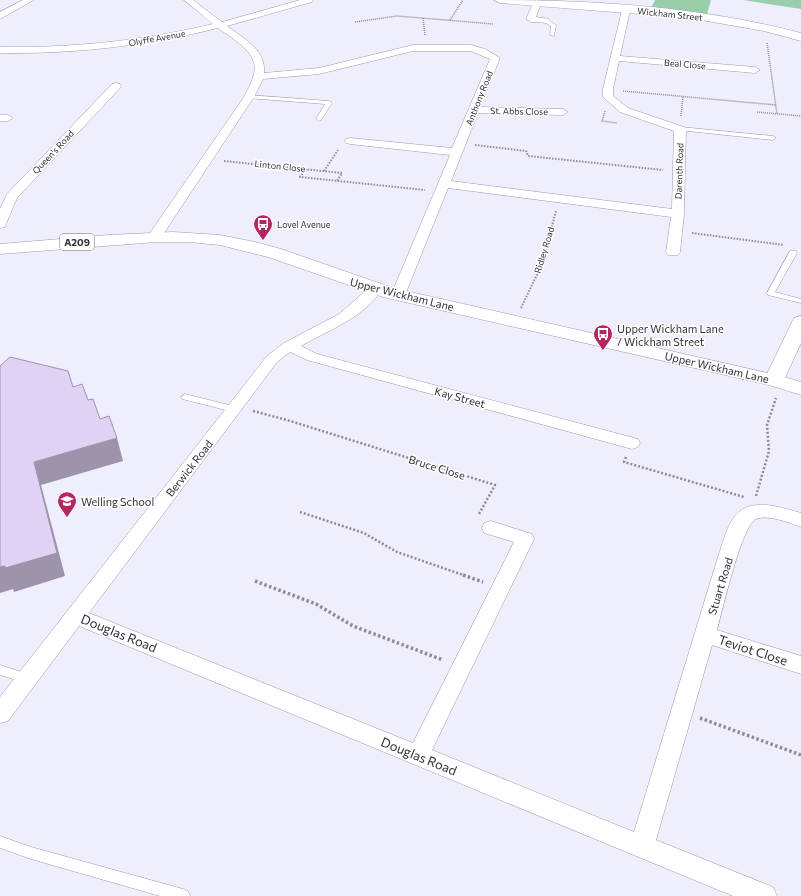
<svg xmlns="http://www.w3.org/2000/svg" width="801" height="896" viewBox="0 0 801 896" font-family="Commissioner,sans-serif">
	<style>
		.green { fill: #98ceaa }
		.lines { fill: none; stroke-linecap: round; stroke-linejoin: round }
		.lane-casing { stroke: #9b99ab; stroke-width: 1 }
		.street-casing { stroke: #9b99ab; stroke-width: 1 }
		.secondary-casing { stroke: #9b99ab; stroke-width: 1 }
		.primary-casing { stroke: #9b99ab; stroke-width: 1 }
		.path-far3 { stroke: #8b8a95; stroke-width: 1.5; stroke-dasharray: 1 1; stroke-linecap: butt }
		.path-far2 { stroke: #8b8a95; stroke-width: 2; stroke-dasharray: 1.5 1.5; stroke-linecap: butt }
		.path-far1 { stroke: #8b8a95; stroke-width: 2.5; stroke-dasharray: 2 2; stroke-linecap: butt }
		.path { stroke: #8b8a95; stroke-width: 3.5; stroke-dasharray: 2.5 2.5; stroke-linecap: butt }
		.lane { fill: #fff; fill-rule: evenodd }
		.street { fill: #fff; fill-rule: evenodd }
		.secondary { fill: #fff; fill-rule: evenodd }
		.primary { fill: #fff; fill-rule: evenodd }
		.shaded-wall { fill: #9d93ab }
		.building { fill: #e0d2f4; stroke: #9d93ab }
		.labels { text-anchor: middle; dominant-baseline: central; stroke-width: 3; stroke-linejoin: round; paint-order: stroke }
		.far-street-label { font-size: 9px; fill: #302f37; stroke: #fff }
		.far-poi-label { font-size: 9px; fill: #302f37; stroke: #fff; text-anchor: start }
		.shield { fill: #fff; stroke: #6e6d73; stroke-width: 1 }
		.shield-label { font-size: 10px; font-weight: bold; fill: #302f37 }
		.street-label { font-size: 11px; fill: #302f37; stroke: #fff }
		.poi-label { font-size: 11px; fill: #302f37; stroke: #fff; text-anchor: start }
		.near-street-label { font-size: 13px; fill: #302f37; stroke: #fff }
	</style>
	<rect width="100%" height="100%" fill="#efeefd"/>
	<g class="green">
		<path d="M 655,0 L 711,0 L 707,14 L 651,8 Z"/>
		<path d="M 743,0 L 801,0 L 801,9 Z"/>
	</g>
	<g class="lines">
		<g class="lane-casing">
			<g id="lane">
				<path d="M 544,20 L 548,20 L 556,25 L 554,36 L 550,35 L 551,26 L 544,22 Z"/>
				<path d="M 249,95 L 329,101 L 332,103 L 321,120 L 319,121 L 316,119 L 325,104 L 247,98 L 246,97 Z"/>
				<path d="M 680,127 L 773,136 L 776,138 L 773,140 L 678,130 L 677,129 Z"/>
				<path d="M 790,251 L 796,251 L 797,253 L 775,292 L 801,299 L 801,303 L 768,295 L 767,293 Z"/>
				<path d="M 185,394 L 237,407 L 238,409 L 234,412 L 182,399 L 181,397 Z"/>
				<path d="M 0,665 L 31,675 L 33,678 L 31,681 L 27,683 L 0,675 Z"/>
				<path d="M 0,836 L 31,847 L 183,889 L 188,891 L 190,896 L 160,896 L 31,859 L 0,848 Z"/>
			</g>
		</g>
		<g class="street-casing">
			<g id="street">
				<path d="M 23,0 L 34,0 L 0,19 L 0,12 Z"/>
				<path d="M 184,0 L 193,0 L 222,22 L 300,0 L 313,0 L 312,2 L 227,26 C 243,38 266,49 264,73 L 319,68 L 413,45 L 471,45 L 485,49 L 500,58 L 480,107 L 563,109 L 568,112 L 563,115 L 478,113 L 451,181 L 672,209 L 674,131 L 620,112 L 603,97 L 603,89 L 622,10 L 626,7 L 630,10 L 620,56 L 755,67 L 760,70 L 755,73 L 619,61 L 613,89 L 613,96 L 628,108 L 684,127 L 686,129 L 684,214 L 680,252 L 678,255 L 668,255 L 666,252 L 671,217 L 448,188 L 405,295 L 403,298 L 398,299 L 393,298 L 391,295 L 450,155 L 350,144 L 346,143 L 344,141 L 346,139 L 350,138 L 452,148 L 490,59 L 471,51 L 413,51 L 319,74 L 263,79 L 254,97 L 162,236 L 160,239 L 150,239 L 148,236 L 244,97 C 247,91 251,84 253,77 C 262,54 234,40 218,28 C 146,46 74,54 0,53 L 0,47 C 72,48 142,41 213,24 Z"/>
				<path d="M 537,0 L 541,3 L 536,17 L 549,19 L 551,21 L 549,23 L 531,22 L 526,19 L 533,3 Z"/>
				<path d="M 116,83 L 120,84 L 121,86 L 120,88 L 17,198 L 6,224 L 5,227 L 0,228 L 0,209 L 7,194 L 112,84 Z"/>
				<path d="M 0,115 L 8,115 L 13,118 L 8,121 L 0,121 Z"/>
				<path d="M 375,286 L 380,287 L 382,290 C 363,318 329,330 301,346 L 317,354 L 638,439 L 640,443 L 638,447 L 632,449 L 307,360 L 290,352 L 277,362 L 89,613 L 413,743 L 514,542 L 484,533 L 482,528 L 484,523 L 491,521 L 532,534 L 534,539 L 432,750 L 634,832 L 718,557 C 723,543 727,522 739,512 C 755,498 783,508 801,513 L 801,527 C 789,523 769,514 756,519 C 742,524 722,612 717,630 L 801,656 L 801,674 L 712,645 L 656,840 L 773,887 L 777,896 L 733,896 L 79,626 L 8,721 L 0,723 L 0,697 L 267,356 L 284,343 L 339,314 L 370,287 Z"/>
			</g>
		</g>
		<g class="secondary-casing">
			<g id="secondary">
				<path d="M 494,0 C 597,0 701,7 801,33 L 801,41 L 764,31 L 690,18 L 500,3 Z"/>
				<path d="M 801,316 L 801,343 L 784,380 L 781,384 L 774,386 L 767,384 L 764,380 L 792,322 L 794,318 Z"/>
			</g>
		</g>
		<g class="primary-casing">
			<path id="primary" d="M 173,232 L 220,235 L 255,242 L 281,249 L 393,288 L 781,376 L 801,382 L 801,395 L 769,385 L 383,297 L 268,257 L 220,245 L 189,242 L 157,242 L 0,254 L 0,244 L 109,235 Z"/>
		</g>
		<g class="path-far3">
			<path d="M 423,18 L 425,35"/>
			<path d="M 450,20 L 463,0"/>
			<path d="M 355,22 L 397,16 L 493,24"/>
			<path d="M 767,43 L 777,114"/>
			<path d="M 623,91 L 776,105"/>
			<path d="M 605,111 L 602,121 L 617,123"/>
			<path d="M 757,112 L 801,116"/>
			<path d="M 681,116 L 683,96"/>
		</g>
		<g class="path-far2">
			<path d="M 475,145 L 526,151 L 528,156 L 663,170"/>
			<path d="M 224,161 L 342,173 L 337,181"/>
			<path d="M 306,169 L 300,177 L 425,190"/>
			<path d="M 324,171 L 338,150"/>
			<path d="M 692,233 L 784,245"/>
			<path d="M 521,308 L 542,264 L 556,211"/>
		</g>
		<g class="path-far1">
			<path d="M 253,411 L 287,420 L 495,485 L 479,514"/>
			<path d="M 626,457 L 624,462 L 744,497"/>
			<path d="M 756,496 L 769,451 L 767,425 L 776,398"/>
			<path d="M 300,512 L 364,533 L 397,552 L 466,576"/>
		</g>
		<g class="path">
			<path d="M 463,575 L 483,582"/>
			<path d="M 255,581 L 316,604 L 353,626 L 443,660"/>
			<path d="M 700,718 L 801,755"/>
		</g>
		<use href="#lane" class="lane"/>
		<use href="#street" class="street"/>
		<use href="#secondary" class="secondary"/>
		<use href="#primary" class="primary"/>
	</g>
	<path class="shaded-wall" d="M 117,438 L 123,461 L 41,485 L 65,576 L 14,592 L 13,589 L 0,593 L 0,567 L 34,462 Z"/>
	<path class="building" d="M 10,357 L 68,371 L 73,387 L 82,384 L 88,400 L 93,399 L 100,419 L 109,416 L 117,438 L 34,462 L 57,553 L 5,568 L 5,566 L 0,567 L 0,366 Z"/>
	<defs>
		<g id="bus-pin" transform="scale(1)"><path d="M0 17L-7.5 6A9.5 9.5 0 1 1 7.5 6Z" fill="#b32760" stroke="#fff"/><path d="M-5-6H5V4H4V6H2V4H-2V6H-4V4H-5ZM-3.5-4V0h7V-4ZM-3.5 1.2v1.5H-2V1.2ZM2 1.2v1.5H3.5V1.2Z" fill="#fff"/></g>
		<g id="school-pin" transform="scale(1)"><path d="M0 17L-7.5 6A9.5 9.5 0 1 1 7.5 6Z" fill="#b32760" stroke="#fff"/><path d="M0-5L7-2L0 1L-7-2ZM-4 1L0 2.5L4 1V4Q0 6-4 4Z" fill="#fff"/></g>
	</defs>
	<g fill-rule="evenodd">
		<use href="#bus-pin" x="263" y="224"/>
		<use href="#bus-pin" x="603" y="334"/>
		<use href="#school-pin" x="67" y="501"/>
	</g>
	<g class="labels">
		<g class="far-street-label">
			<text transform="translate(670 14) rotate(6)">Wickham Street</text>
			<text transform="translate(157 38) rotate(-10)">Olyffe Avenue</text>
			<text transform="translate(685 64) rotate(5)">Beal Close</text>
			<text transform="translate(479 98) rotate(-68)">Anthony Road</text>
			<text transform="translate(519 111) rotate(1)">St. Abbs Close</text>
			<text transform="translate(53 152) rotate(-47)">Queen's Road</text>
			<text transform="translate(280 166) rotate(6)">Linton Close</text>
			<text transform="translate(679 171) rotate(-88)">Darenth Road</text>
			<text transform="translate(544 250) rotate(-73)">Ridley Road</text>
		</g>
		<g class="far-poi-label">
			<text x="277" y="224">Lovel Avenue</text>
		</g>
		<rect class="shield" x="60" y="234" width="34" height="16" rx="3"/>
		<g class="shield-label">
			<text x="77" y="242">A209</text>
		</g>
		<g class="street-label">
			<text transform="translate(402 294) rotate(14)">Upper Wickham Lane</text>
			<text transform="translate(717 367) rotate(13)">Upper Wickham Lane</text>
			<text transform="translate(460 397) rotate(15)">Kay Street</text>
			<text transform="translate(437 467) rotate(17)">Bruce Close</text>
			<text transform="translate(189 468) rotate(-52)">Berwick Road</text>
			<text transform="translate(720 586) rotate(-73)">Stuart Road</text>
		</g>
		<g class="poi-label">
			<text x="617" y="328">Upper Wickham Lane<tspan x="617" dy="13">/ Wickham Street</tspan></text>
			<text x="81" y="501">Welling School</text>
		</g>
		<g class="near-street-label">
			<text transform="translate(119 633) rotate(22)">Douglas Road</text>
			<text transform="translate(753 650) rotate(18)">Teviot Close</text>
			<text transform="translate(419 756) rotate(22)">Douglas Road</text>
		</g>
	</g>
</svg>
